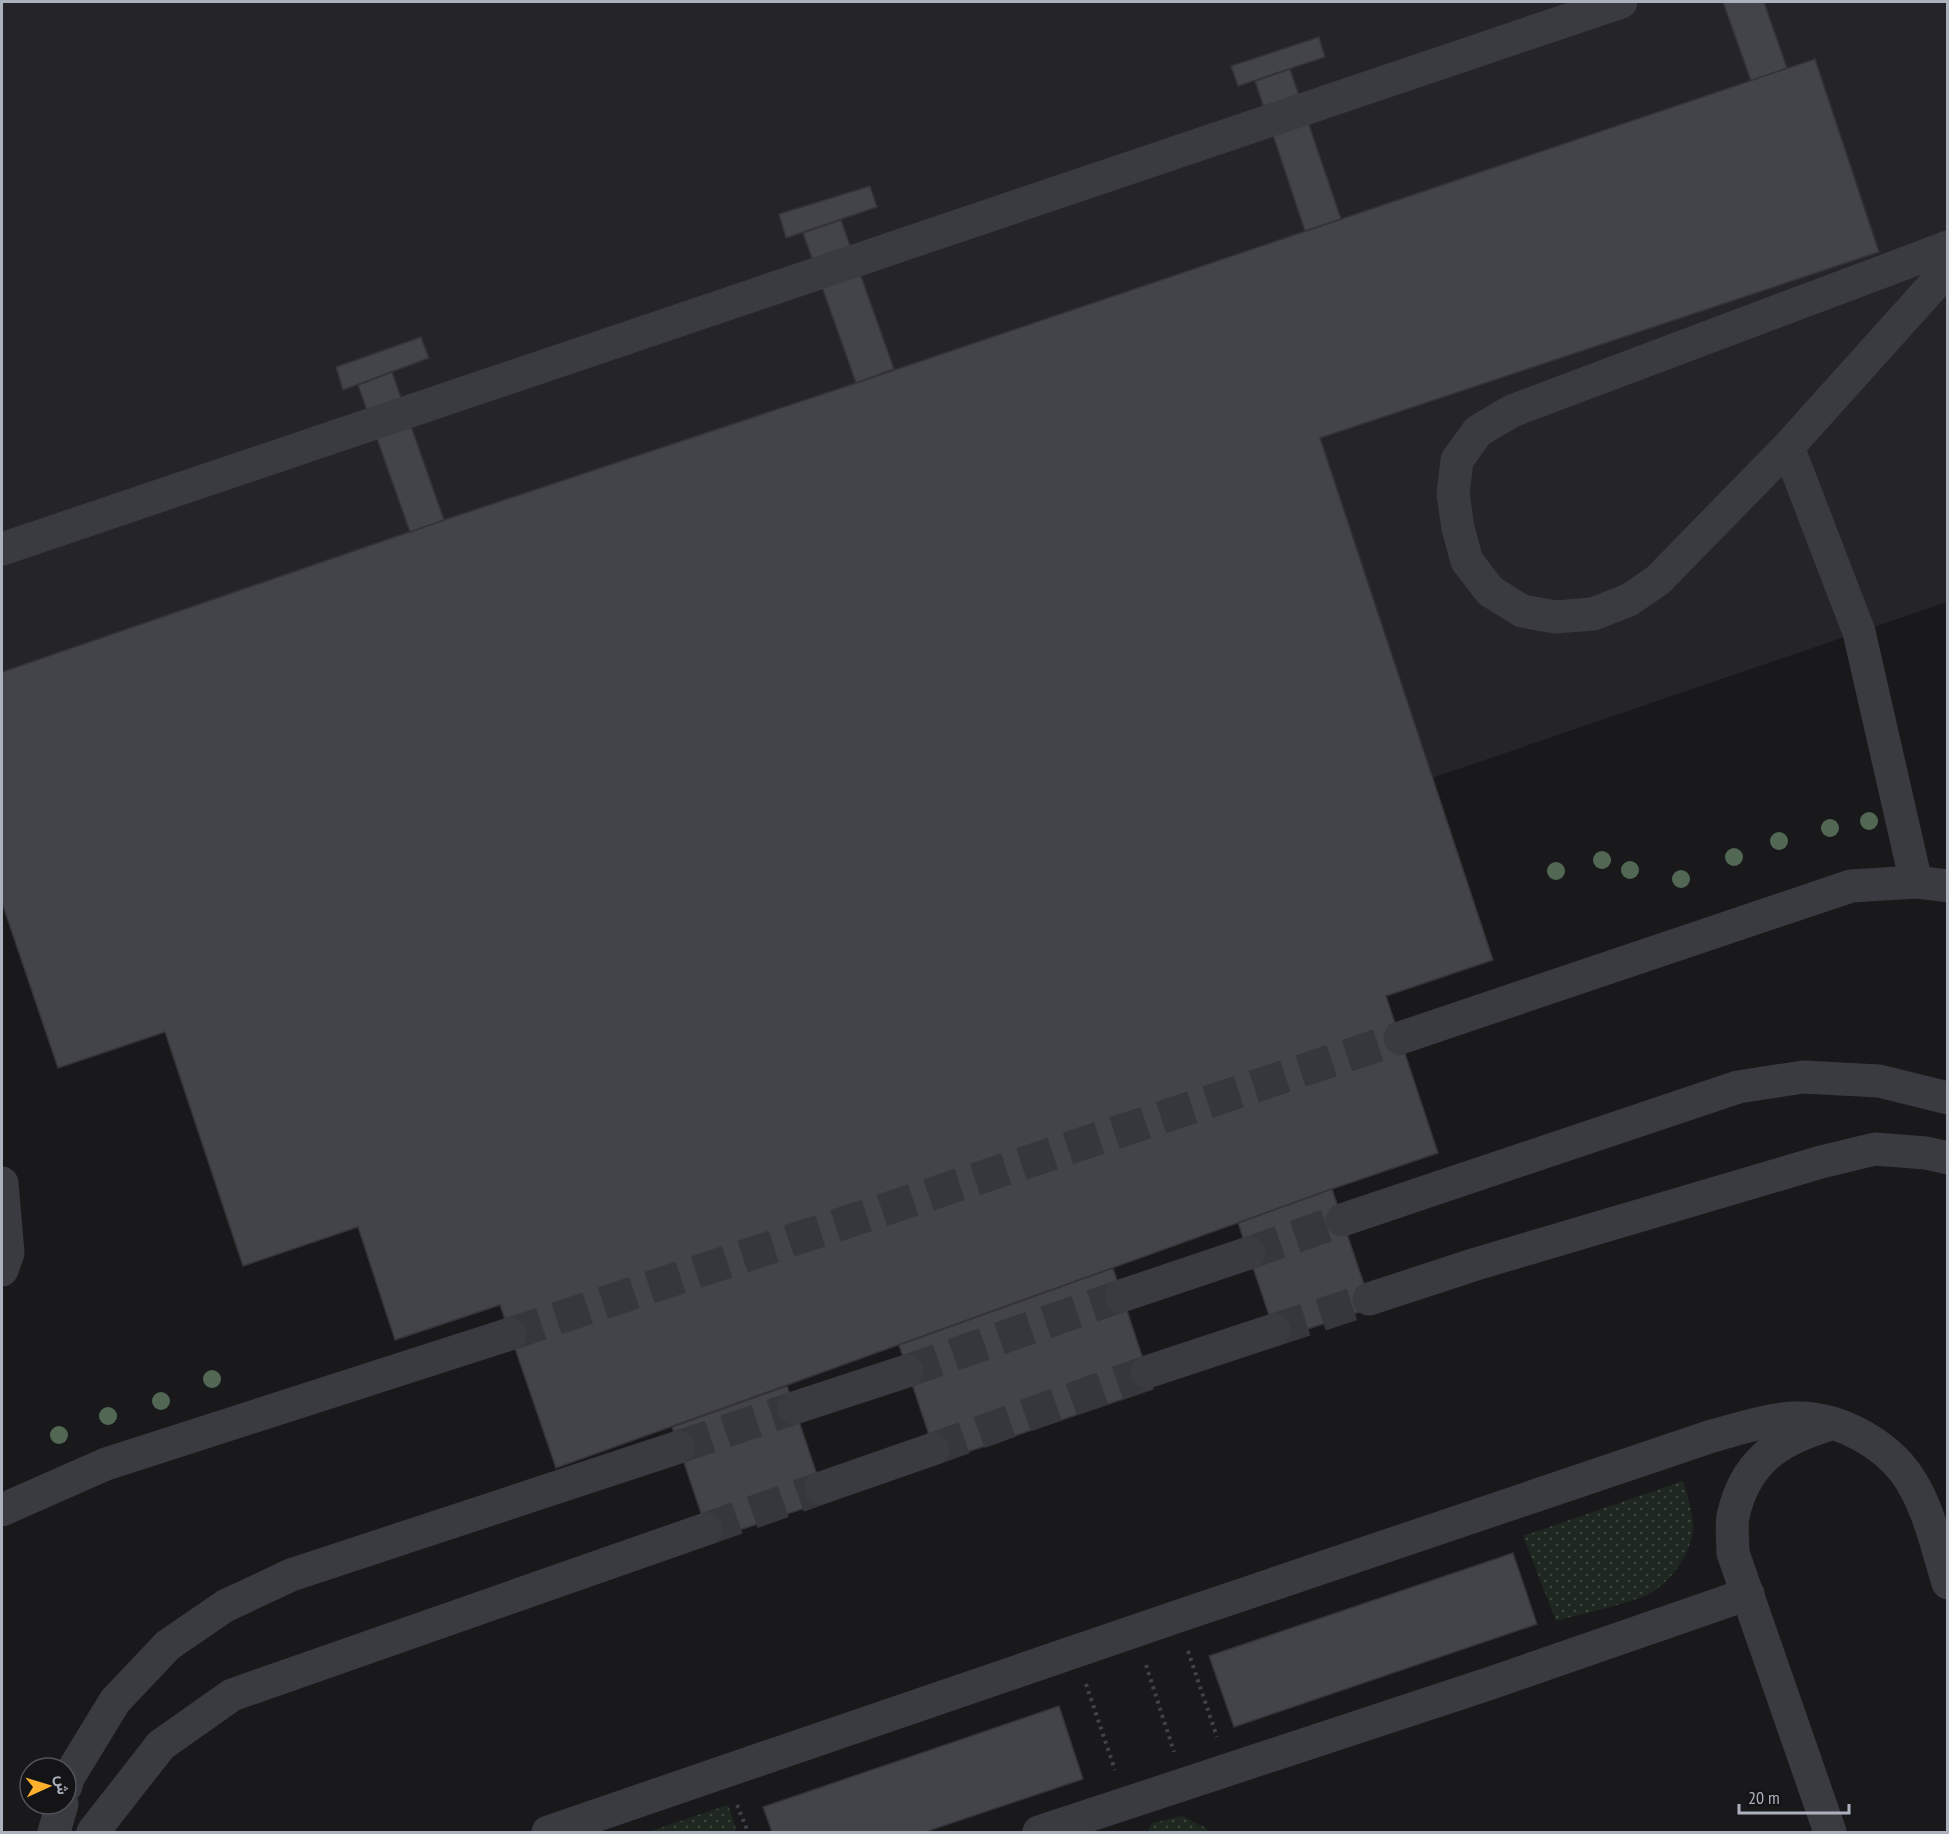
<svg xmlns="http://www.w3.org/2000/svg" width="1949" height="1834" viewBox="0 0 1949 1834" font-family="'PT Sans Narrow',Vazirmatn,sans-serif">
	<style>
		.built { fill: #252529 }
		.green { fill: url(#green-dots) }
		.building { fill: #434449; stroke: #333338; stroke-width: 1.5 }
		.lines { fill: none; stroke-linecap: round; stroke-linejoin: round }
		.minor-tunnel { stroke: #36373c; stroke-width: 33; stroke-dasharray: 33 16; stroke-linecap: butt }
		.path { stroke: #404349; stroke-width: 4; stroke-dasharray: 3 4.5; stroke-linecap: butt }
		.minor { stroke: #3a3b41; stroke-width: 33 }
		.tree { fill: #526854 }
	</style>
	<defs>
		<pattern id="green-dots" width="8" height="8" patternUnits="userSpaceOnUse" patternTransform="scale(1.5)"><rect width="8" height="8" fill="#1f2820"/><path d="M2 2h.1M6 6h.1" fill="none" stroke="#3d453e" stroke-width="1.8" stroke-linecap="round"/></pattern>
	</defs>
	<rect width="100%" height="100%" fill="#19191c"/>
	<path class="built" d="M 2,2 L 1947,2 L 1947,602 L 1432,778 L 1493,960 L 1386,997 L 1332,1189 L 1372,1308 L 1277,1339 L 1238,1223 L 1113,1268 L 1153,1389 L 938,1462 L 898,1345 L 788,1386 L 794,1408 L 706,1529 L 672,1427 L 556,1468 L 500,1305 L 395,1340 L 358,1227 L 243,1266 L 165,1032 L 58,1068 L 2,903 Z"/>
	<g class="green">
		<path d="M 1683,1481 C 1688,1496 1692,1511 1693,1526 C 1693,1553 1669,1585 1645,1596 C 1619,1606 1584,1613 1556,1621 L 1523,1536 Z"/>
		<path d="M 728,1805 L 737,1832 L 648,1832 Z"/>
		<path d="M 1182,1816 L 1206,1828 L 1208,1832 L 1148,1832 L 1152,1823 Z"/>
	</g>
	<g class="building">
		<path d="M 1723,2 L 1764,2 L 1787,68 L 1751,81 Z"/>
		<path d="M 1319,37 L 1325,57 L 1238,86 L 1231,66 Z"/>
		<path d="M 1815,59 L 1879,252 L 1320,438 L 1493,960 L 1386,996 L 1438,1153 L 1332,1189 L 556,1468 L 500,1305 L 395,1340 L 358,1227 L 243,1266 L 165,1032 L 58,1068 L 2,903 L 2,672 L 444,520 L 856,383 Z"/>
		<path d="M 1290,69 L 1341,219 L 1305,231 L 1255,81 Z"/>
		<path d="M 870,186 L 877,207 L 786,238 L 779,214 Z"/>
		<path d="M 841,220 L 894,369 L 856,383 L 803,233 Z"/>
		<path d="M 421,337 L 429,358 L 343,390 L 336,367 Z"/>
		<path d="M 392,372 L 444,520 L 410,532 L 358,385 Z"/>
		<path d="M 1332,1189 L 1372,1308 L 1277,1339 L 1238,1223 Z"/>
		<path d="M 1113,1268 L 1153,1389 L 938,1462 L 899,1345 Z"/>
		<path d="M 787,1386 L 826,1501 L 710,1540 L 672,1427 Z"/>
		<path d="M 1513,1553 L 1537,1624 L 1234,1727 L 1209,1656 Z"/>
		<path d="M 1059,1706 L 1083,1779 L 925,1832 L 772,1832 L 763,1807 Z"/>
	</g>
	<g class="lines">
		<g class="minor-tunnel">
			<path d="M 1249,1253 L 1342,1220"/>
			<path d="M 1274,1330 L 1369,1299"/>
			<path d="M 510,1334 L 1400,1038"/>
			<path d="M 907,1371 L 1121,1296"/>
			<path d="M 679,1447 L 794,1408"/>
			<path d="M 933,1449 L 1147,1372"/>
			<path d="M 706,1529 L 821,1488"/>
		</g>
		<g class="path">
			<path d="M 1188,1651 L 1217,1737"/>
			<path d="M 1146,1665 L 1174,1752"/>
			<path d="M 1086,1684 L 1115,1770"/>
			<path d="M 737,1805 L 748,1832"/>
		</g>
		<g class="minor">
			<path d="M 1948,247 L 1512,411 L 1478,431 L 1457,460 L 1453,494 L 1458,528 L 1467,561 L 1490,591 L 1522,611 L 1555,617 L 1593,614 L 1629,600 L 1658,580 L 1788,447 L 1948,269"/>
			<path d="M 1788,447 L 1859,632 L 1916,882"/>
			<path d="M 2,549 L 1621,2"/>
			<path d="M 1400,1038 L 1851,886 L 1916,882 L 1948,886"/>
			<path d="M 2,1183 L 8,1253 L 2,1270"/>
			<path d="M 1342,1220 L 1738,1087 L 1803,1077 L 1879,1081 L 1948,1098"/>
			<path d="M 1121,1296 L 1249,1253"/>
			<path d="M 1369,1299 L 1476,1264 L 1821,1162 L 1875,1149 L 1926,1153 L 1948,1158"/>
			<path d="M 1147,1372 L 1274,1330"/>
			<path d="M 794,1408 L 907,1371"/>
			<path d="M 1825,1426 C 1776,1441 1745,1463 1733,1516 C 1731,1527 1733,1541 1733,1553 L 1830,1832"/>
			<path d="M 821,1488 L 933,1449"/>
			<path d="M 2,1510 L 106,1464 L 510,1334"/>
			<path d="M 66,1786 L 68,1778 L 115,1701 L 168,1645 L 225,1606 L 291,1575 L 679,1447"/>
			<path d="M 54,1832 L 62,1804"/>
			<path d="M 93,1832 L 161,1745 L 232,1695 L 706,1529"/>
			<path d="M 548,1832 L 1176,1617 L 1712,1436 C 1738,1429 1765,1420 1793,1418 C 1840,1416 1893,1446 1915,1488 C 1931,1517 1938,1551 1948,1583"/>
			<path d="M 1039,1832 L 1491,1683 L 1748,1594"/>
		</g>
	</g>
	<g class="tree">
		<circle cx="1869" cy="821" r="9"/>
		<circle cx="1830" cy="828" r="9"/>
		<circle cx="1779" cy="841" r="9"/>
		<circle cx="1734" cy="857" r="9"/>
		<circle cx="1602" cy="860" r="9"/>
		<circle cx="1630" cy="870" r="9"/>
		<circle cx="1556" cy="871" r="9"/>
		<circle cx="1681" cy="879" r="9"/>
		<circle cx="212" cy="1379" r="9"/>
		<circle cx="161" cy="1401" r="9"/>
		<circle cx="108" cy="1416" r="9"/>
		<circle cx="59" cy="1435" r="9"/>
	</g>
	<rect width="1949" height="1834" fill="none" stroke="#abb1bd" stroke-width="6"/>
	<g transform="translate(48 1786) rotate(86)"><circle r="28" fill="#141417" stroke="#505359" stroke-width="1.5"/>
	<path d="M0-4.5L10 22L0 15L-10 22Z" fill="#ffb12e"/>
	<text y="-9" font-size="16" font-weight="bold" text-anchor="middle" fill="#abb1bd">ش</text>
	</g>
	<path d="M1739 1804v9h110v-9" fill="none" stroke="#abb1bd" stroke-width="3"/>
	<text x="1748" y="1804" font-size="18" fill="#abb1bd" stroke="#141417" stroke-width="4.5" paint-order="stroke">20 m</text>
</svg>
